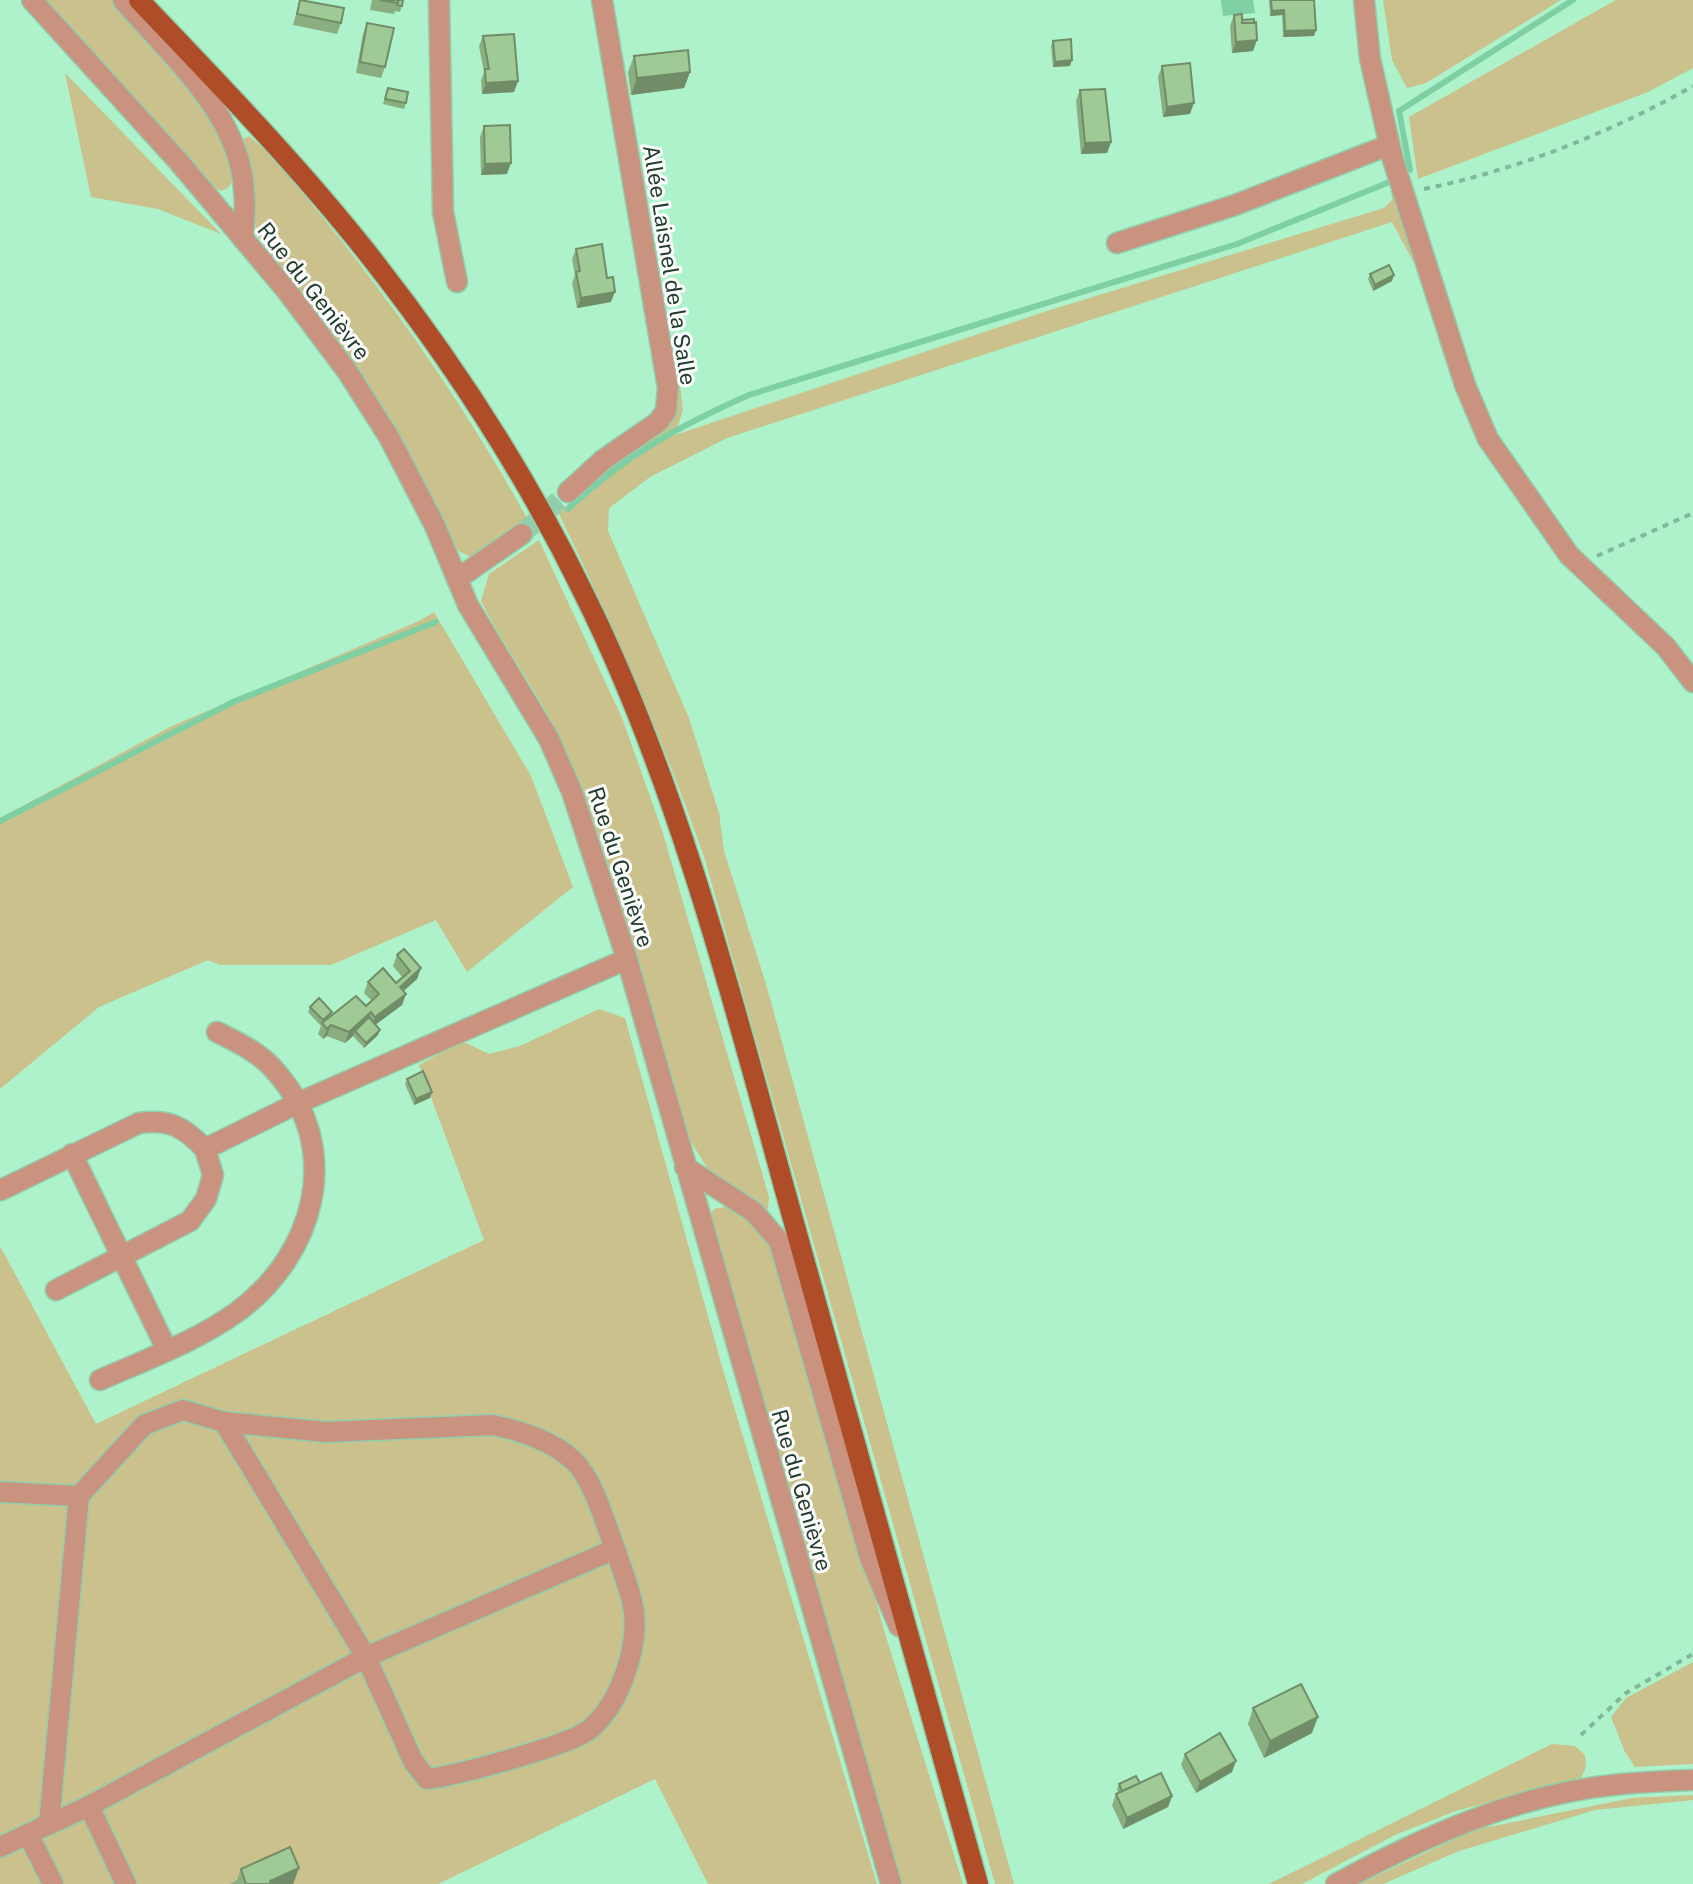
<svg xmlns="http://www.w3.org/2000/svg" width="1693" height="1884" viewBox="0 0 1693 1884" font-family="'Public Sans',sans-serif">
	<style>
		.green { fill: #cac18c }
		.water { fill: #7ecfa4 }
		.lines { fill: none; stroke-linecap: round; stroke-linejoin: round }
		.stream { stroke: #7ecfa4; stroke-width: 6 }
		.minor-tunnel { stroke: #91ceac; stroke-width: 20; stroke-dasharray: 20 10; stroke-linecap: butt }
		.minor-casing { stroke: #91ceac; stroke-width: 23 }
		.major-casing { stroke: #91ceac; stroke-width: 23 }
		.path { stroke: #80b898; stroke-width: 4; stroke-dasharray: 6 6; stroke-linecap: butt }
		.minor { stroke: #ca9380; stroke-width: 20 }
		.major { stroke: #af4d29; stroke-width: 20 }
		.wall { fill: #8aae80 }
		.shaded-wall { fill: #708d68 }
		.building { fill: #a0ca95; stroke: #708d68; stroke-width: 2 }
		.labels { text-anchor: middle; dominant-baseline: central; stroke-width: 6; stroke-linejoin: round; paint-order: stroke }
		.street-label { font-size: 22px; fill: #223d2e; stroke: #fff }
	</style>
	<rect width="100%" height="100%" fill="#adf2cb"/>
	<g class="green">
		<path d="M 39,0 L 115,0 C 139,27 261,152 228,188 L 221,191 L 211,186 Z"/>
		<path d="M 1383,0 L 1561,0 L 1426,83 L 1407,88 L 1392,60 Z"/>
		<path d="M 1616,0 L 1693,0 L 1693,68 L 1648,92 L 1418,179 L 1409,117 Z"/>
		<path d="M 65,73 L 221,234 L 158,209 L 91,197 Z"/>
		<path d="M 249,136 C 277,159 300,190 323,218 C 400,312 469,413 528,520 L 485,551 L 471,557 L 455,549 L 391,420 L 258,237 L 241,146 L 243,139 Z"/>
		<path d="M 1391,186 L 1416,267 L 1392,222 L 727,438 L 650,477 L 609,508 L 608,531 L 689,718 L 719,813 L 724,851 L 766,984 L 1014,1884 L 995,1884 L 705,860 C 664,741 614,627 559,514 L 600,470 L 668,425 L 677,402 L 671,354 L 676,352 L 683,410 L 675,435 L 1050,310 L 1384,208 L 1392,200 Z"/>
		<path d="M 539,540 L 622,718 L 662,830 L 769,1197 L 768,1209 L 760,1208 L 708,1169 L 686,1134 C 650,1011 620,884 573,766 C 549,707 510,658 481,601 L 489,574 Z"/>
		<path d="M 434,612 L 531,776 L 573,887 L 467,972 L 436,920 L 331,965 L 220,965 L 208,960 L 99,1007 L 0,1089 L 0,818 L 172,726 L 419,621 Z"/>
		<path d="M 599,1009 L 625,1018 L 723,1370 L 877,1884 L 708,1884 L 655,1779 L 438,1884 L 0,1884 L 0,1246 L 96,1424 L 484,1240 L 419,1065 L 462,1041 L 489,1054 L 520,1046 Z"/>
		<path d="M 730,1206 L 745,1214 L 775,1248 L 887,1640 L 963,1884 L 902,1884 L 708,1218 L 714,1209 Z"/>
		<path d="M 1693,1662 L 1693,1764 L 1635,1767 L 1625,1752 L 1611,1717 L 1626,1698 Z"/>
		<path d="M 1552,1744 L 1575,1746 L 1585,1755 L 1586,1767 L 1581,1778 L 1456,1811 L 1395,1835 L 1302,1884 L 1269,1884 Z"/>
		<path d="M 1693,1795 L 1693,1800 L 1595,1810 L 1459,1851 L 1383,1884 L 1359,1884 L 1474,1830 L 1632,1798 Z"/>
	</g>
	<path class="water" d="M 1221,0 L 1253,0 L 1255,13 L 1223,16 Z"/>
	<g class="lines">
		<g class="stream">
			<path d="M 1410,170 L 1399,111 L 1573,0"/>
			<path d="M 568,509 C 624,456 679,426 749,395 L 1237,244 L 1387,183"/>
			<path d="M 0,821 L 235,701 L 436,622"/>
		</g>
		<path class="minor-tunnel" d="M 522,534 L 568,492"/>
		<g class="minor-casing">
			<g id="minor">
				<path d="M 32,0 L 179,162 L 287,291 L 347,371 L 389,437 L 435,526 L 468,605 L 549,739 L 572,792 L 627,959 L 891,1884"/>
				<path d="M 123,0 C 170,55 239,113 244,190 C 246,206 244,223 243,239"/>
				<path d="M 439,0 L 443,212 L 457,282"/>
				<path d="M 1364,0 L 1370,59 L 1393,160 L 1465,385 L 1488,439 L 1569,555 L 1666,647 L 1693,682"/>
				<path d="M 1117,243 L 1235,205 L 1389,145"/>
				<path d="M 568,492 L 603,460 L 658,422 L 666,411 L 668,388 L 602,0"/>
				<path d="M 457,579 L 522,534"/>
				<path d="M 72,1154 L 167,1350"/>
				<path d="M 685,1167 L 754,1212 L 779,1241 L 870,1558 L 899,1626"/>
				<path d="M 1,1190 L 139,1123 C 170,1119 184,1127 205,1149 L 298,1103 L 627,959"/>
				<path d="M 56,1290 L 190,1221 L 206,1199 L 213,1175 L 205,1149"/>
				<path d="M 100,1380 C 145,1360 197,1341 237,1312 C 315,1255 344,1150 277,1073 C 261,1053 239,1043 217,1032"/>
				<path d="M 0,1492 L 79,1496 L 144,1425 L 183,1410 L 224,1422 L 326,1432 L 492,1425 C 519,1430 553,1441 574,1461 C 591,1478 601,1510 609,1532 C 617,1555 626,1578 632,1601 C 642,1641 621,1703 590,1729 C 571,1745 455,1776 427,1779 L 413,1761 L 366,1657 L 615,1549"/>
				<path d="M 89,1806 L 366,1657 L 224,1422"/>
				<path d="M 49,1824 L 79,1496"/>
				<path d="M 28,1834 L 53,1884"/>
				<path d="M 0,1847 L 89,1806 L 126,1884"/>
				<path d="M 1336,1884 C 1421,1838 1515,1795 1613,1785 C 1639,1782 1666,1781 1693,1780"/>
			</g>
		</g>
		<g class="major-casing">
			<path id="major" d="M 139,0 C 216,81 295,162 365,250 C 449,356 526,474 585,596 C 676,779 732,997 786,1194 C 850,1424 913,1654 978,1884"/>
		</g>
		<g class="path">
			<path d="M 1424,189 C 1517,170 1610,133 1693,86"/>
			<path d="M 1597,556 L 1693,513"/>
			<path d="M 1581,1735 L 1626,1693 L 1693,1654"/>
		</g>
		<use href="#minor" class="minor"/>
		<use href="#major" class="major"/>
	</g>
	<g class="wall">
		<path d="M 300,0 L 341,23 L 337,34 L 293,25 Z"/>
		<path d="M 372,0 L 403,0 L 400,12 L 395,11 L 394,14 L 370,10 Z"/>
		<path d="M 1269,0 L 1314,0 L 1314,36 L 1283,37 L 1282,15 L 1270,16 Z"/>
		<path d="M 1234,15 L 1242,20 L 1253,51 L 1232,53 L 1230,26 Z"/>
		<path d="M 367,23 L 385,67 L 381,78 L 356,73 L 363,34 Z"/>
		<path d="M 483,36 L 514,92 L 482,94 L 481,80 L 484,72 L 479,46 Z"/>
		<path d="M 1053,41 L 1070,66 L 1053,67 L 1051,46 Z"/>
		<path d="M 634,56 L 690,72 L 684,88 L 631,95 L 628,72 Z"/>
		<path d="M 1162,66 L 1190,114 L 1163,117 L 1158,77 Z"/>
		<path d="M 388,88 L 406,103 L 404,109 L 383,104 Z"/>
		<path d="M 1080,90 L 1111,142 L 1107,153 L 1081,154 L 1076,101 Z"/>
		<path d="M 484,126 L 507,174 L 481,175 L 480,137 Z"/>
		<path d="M 576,249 L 611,302 L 577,308 L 572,283 L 575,275 L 572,259 Z"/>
		<path d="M 1370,274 L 1392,281 L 1373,291 L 1368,279 Z"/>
		<path d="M 397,955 L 421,968 L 417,979 L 403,991 L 406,994 L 402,1005 L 375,1025 L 378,1035 L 364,1048 L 353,1036 L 345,1043 L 327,1036 L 323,1039 L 318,1034 L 321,1026 L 308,1012 L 310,1007 L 332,1012 L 330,1017 L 366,1006 L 372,1001 L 364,993 L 368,982 L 396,983 L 402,977 L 393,966 Z"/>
		<path d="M 407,1079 L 430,1098 L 414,1105 L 405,1084 Z"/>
		<path d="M 1253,1708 L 1312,1733 L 1264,1758 L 1248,1724 Z"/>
		<path d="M 1185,1754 L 1236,1761 L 1232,1772 L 1196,1793 L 1181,1765 Z"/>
		<path d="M 1140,1783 L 1172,1796 L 1168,1807 L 1123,1829 L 1112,1805 L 1116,1794 L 1118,1793 L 1117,1789 L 1119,1784 Z"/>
		<path d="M 299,1868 L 293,1884 L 230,1884 L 237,1880 L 241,1869 Z"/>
	</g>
	<g class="shaded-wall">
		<path d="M 1284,10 L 1282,15 L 1270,16 L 1272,11 Z"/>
		<path d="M 1316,30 L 1314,36 L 1283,37 L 1285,31 Z"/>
		<path d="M 1257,40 L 1253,51 L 1232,53 L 1236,42 Z"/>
		<path d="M 1072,60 L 1070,66 L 1053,67 L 1055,62 Z"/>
		<path d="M 690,72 L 684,88 L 631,95 L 637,78 Z"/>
		<path d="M 518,81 L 514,92 L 482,94 L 486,83 Z"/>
		<path d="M 1194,103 L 1190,114 L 1163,117 L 1167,107 Z"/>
		<path d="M 1111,142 L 1107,153 L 1081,154 L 1085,143 Z"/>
		<path d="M 511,163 L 507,174 L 481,175 L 485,164 Z"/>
		<path d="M 1394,275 L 1392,281 L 1373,291 L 1375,285 Z"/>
		<path d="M 615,292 L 611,302 L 577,308 L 581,298 Z"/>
		<path d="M 421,968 L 417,979 L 396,998 L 400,987 Z"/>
		<path d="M 406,994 L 402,1005 L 371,1028 L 375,1017 Z"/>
		<path d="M 371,1012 L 367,1023 L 355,1031 L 353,1036 L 345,1043 L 349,1032 Z"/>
		<path d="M 331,1025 L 327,1036 L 323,1039 L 327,1029 Z"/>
		<path d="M 380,1030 L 378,1035 L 364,1048 L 366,1043 Z"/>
		<path d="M 432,1092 L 430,1098 L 414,1105 L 416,1099 Z"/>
		<path d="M 1318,1717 L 1312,1733 L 1264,1758 L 1270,1741 Z"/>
		<path d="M 1236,1761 L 1232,1772 L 1196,1793 L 1200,1782 Z"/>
		<path d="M 1172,1796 L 1168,1807 L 1123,1829 L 1127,1818 Z"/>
		<path d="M 299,1868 L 293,1884 L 269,1884 L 270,1881 Z"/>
	</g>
	<g class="building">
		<path d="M 300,0 L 344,8 L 341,23 L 297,14 Z"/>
		<path d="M 380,0 L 399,0 L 398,3 Z"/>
		<path d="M 399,0 L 403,0 L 402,6 L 397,5 Z"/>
		<path d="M 1271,0 L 1314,0 L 1316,30 L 1285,31 L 1284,10 L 1272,11 Z"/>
		<path d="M 1242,14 L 1242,23 L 1256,22 L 1257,40 L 1236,42 L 1234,15 Z"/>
		<path d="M 1254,19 L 1254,23 L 1242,23 L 1242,20 Z"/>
		<path d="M 367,23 L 394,28 L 385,67 L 360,62 Z"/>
		<path d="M 514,34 L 518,81 L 486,83 L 485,69 L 489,69 L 483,36 Z"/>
		<path d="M 1071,39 L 1072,60 L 1055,62 L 1053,41 Z"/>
		<path d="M 688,50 L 690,72 L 637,78 L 634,56 Z"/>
		<path d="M 1190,63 L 1194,103 L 1167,107 L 1162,66 Z"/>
		<path d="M 388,88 L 408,92 L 406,103 L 385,99 Z"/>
		<path d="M 1105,89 L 1111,142 L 1085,143 L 1080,90 Z"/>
		<path d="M 510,125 L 511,163 L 485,164 L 484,126 Z"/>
		<path d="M 602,244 L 607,278 L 613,277 L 615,292 L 581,298 L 576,272 L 580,271 L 576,249 Z"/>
		<path d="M 1389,265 L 1394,275 L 1375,285 L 1370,274 Z"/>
		<path d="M 404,949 L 421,968 L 400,987 L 406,994 L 375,1017 L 371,1012 L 349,1032 L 331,1025 L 327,1029 L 322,1023 L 356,996 L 366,1006 L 379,994 L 368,982 L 383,968 L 396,983 L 410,971 L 397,955 Z"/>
		<path d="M 319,998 L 332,1012 L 323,1020 L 310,1007 Z"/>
		<path d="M 369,1017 L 380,1030 L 366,1043 L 355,1031 Z"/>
		<path d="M 423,1071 L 432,1092 L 416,1099 L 407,1079 Z"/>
		<path d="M 1301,1684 L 1318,1717 L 1270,1741 L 1253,1708 Z"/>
		<path d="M 1220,1733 L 1236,1761 L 1200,1782 L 1185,1754 Z"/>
		<path d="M 1161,1773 L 1172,1796 L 1127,1818 L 1116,1794 Z"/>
		<path d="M 1136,1776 L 1140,1783 L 1122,1791 L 1119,1784 Z"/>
		<path d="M 290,1847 L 299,1868 L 270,1881 L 271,1884 L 246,1884 L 241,1869 Z"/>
	</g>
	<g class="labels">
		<g class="street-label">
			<text transform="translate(670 265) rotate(81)">Allée Laisnel de la Salle</text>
			<text transform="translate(314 291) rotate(52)">Rue du Genièvre</text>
			<text transform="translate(621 867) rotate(72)">Rue du Genièvre</text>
			<text transform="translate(802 1490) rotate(74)">Rue du Genièvre</text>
		</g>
	</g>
</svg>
